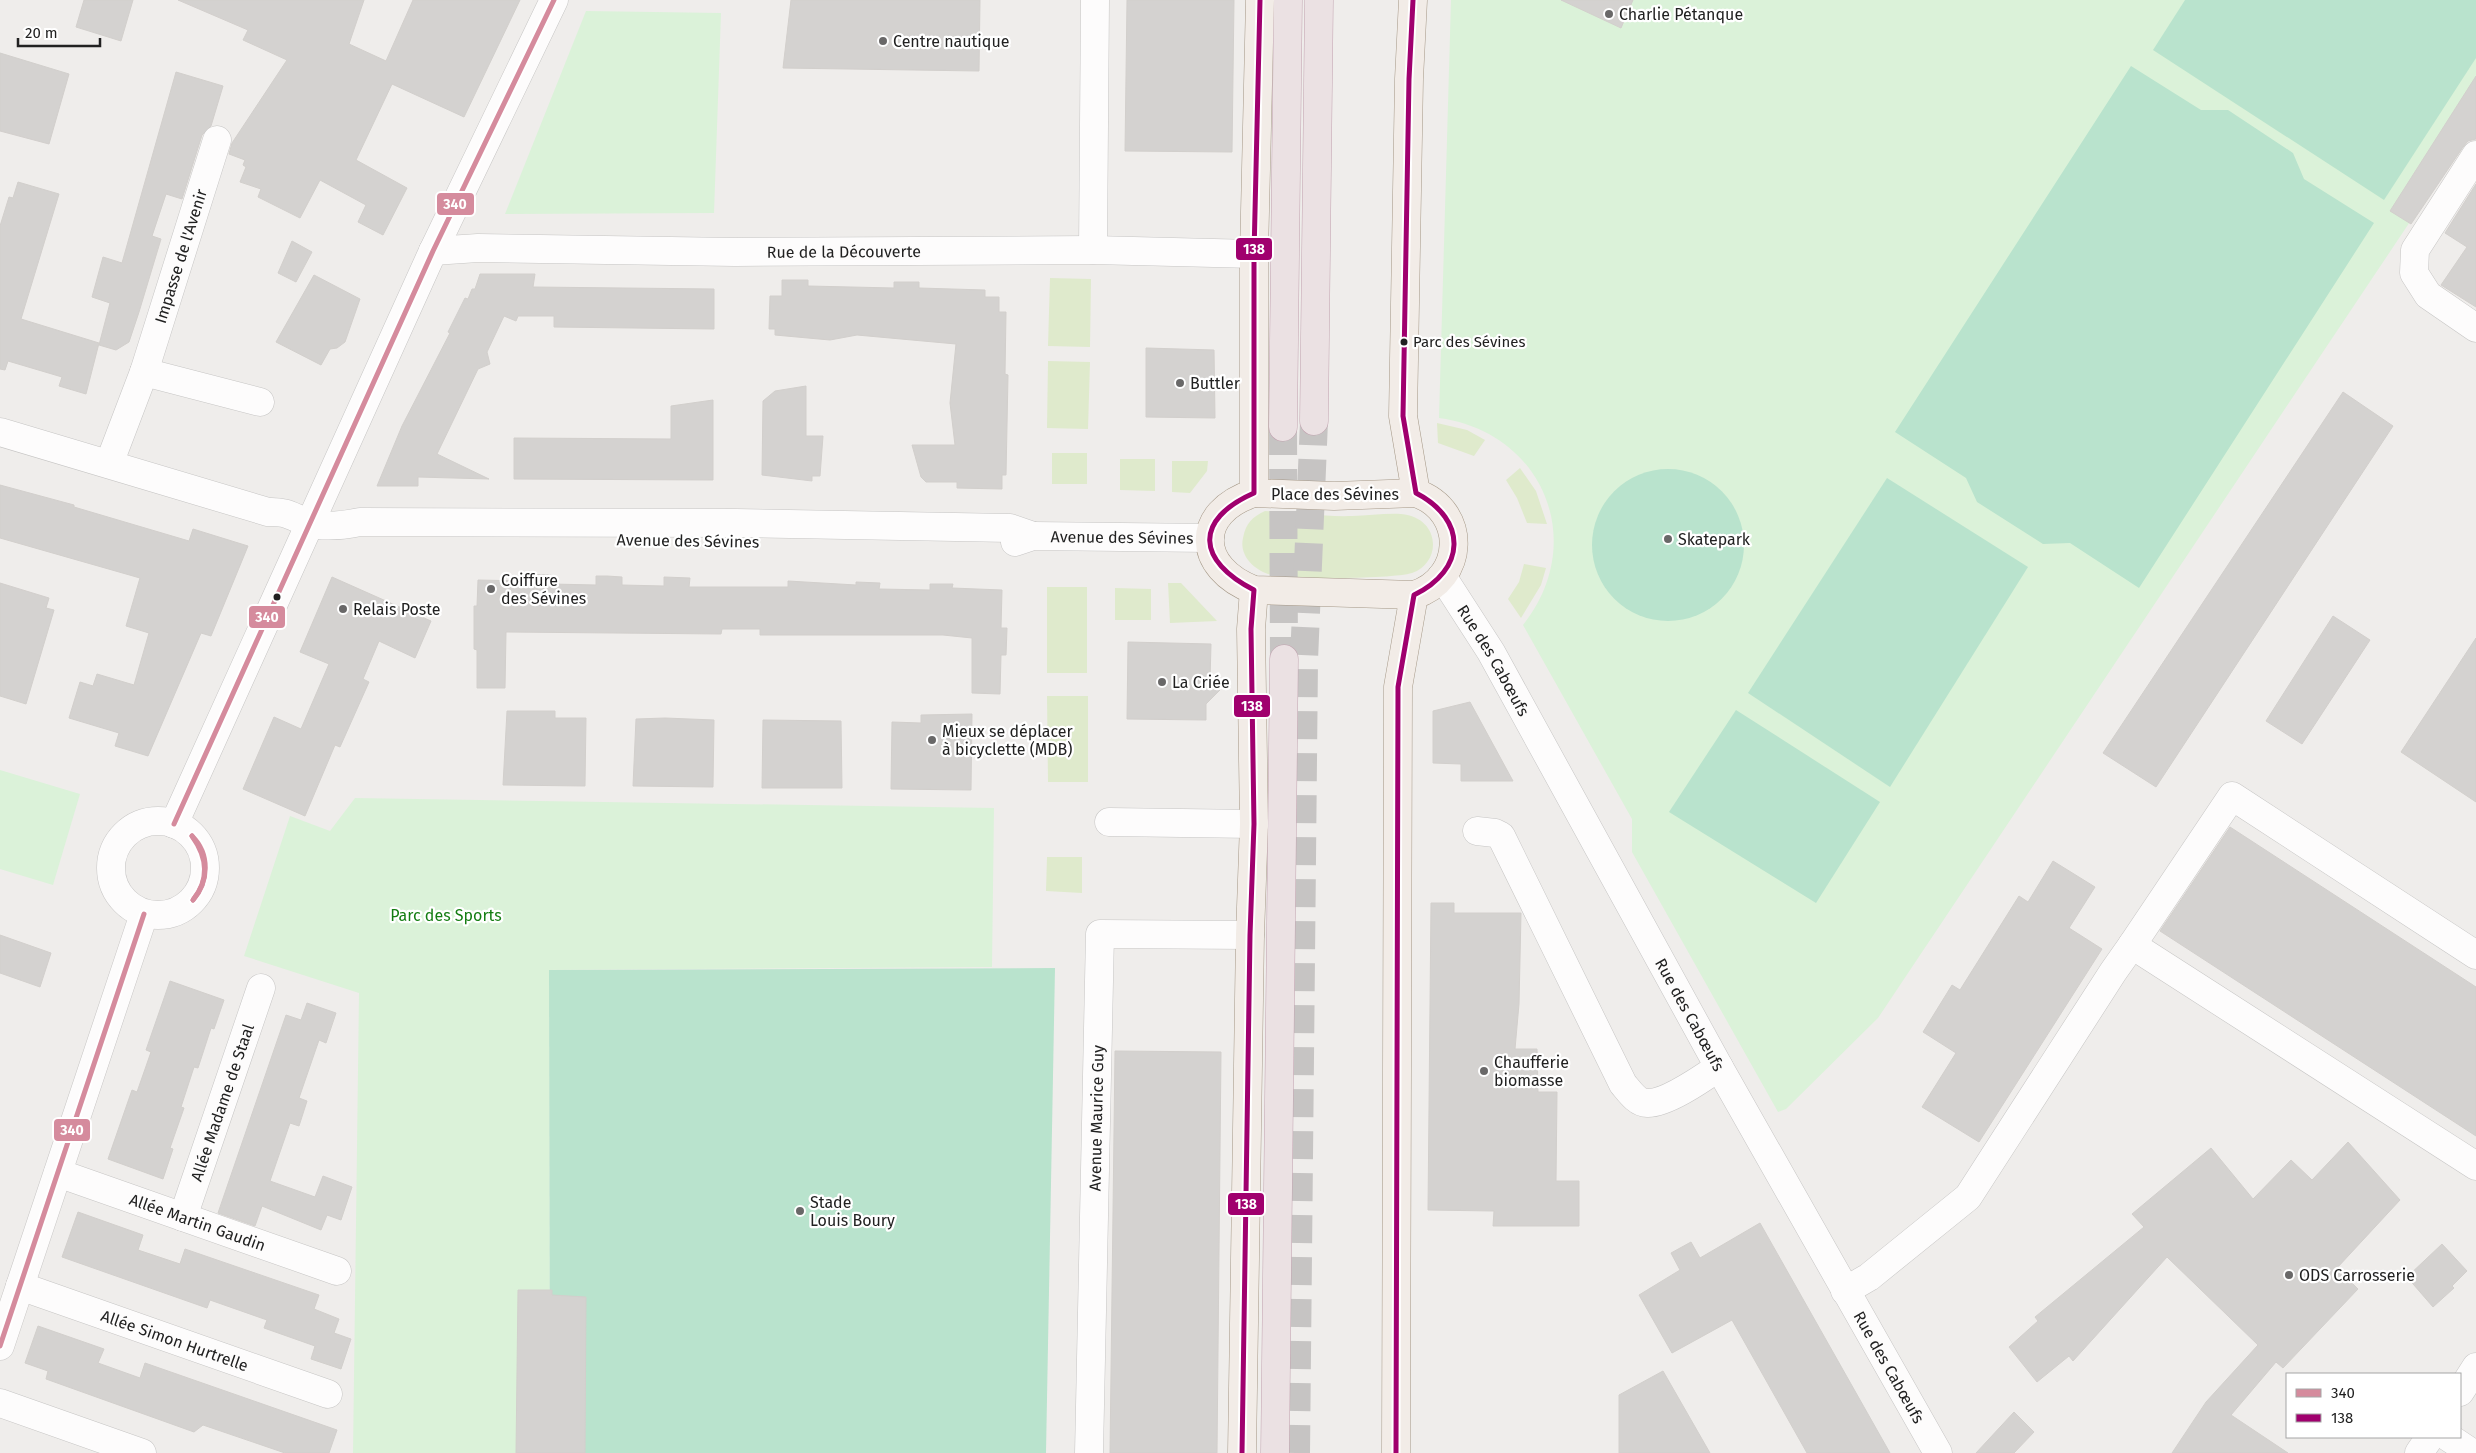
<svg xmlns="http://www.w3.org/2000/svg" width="2476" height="1453" viewBox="0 0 2476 1453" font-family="'Fira Sans',sans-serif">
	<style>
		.grass { fill: #dfeacc }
		.park { fill: #dbf2d9 }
		.pitch { fill: #b9e3cd }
		.building { fill: #d4d2d0; stroke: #d2cfcc }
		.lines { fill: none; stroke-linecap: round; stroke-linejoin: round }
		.highway-tunnel { stroke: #c6c4c3; stroke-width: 28; stroke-dasharray: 28 14; stroke-linecap: butt }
		.minor-casing { stroke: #c6c5c4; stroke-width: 29 }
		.major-casing { stroke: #a59887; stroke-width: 29 }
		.highway-casing { stroke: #c2a3b0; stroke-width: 29 }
		.minor { stroke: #fdfcfc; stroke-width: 28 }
		.major { stroke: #f2ece7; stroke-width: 28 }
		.highway { stroke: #ebe1e3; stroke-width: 28 }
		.bus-1-casing { stroke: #fff; stroke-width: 9 }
		.bus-2-casing { stroke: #fff; stroke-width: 9 }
		.bus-1 { stroke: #d58b9d; stroke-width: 5 }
		.bus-2 { stroke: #a0006e; stroke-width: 5 }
		.poi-dot { fill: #696868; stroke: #fff; stroke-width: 2 }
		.bus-dot { fill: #212121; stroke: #fff; stroke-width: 2 }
		.labels { text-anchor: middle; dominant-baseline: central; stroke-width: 4.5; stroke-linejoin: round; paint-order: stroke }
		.bus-label { font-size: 15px; fill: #212121; stroke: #fff; text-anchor: start }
		.poi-label { font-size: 16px; fill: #212121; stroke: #fff; text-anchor: start }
		.street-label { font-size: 16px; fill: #212121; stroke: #fff }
		.park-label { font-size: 16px; fill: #147d12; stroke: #fff }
		.line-badge { stroke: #fff; stroke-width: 2 }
		.badge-label { font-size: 14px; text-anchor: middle; font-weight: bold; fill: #fff }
	</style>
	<rect width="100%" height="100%" fill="#efedeb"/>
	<g class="grass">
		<path d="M 1050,278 L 1091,279 L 1090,347 L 1048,346 Z"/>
		<path d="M 1048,361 L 1090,362 L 1088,429 L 1047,428 Z"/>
		<path d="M 1437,423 L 1467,430 L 1485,440 L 1474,456 L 1438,443 Z"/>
		<rect x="1052" y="453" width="35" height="31"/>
		<path d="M 1120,459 L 1155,459 L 1155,491 L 1120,490 Z"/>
		<path d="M 1172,461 L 1208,461 L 1207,471 L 1190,493 L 1172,492 Z"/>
		<path d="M 1520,468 L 1536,491 L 1547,524 L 1527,523 L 1517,498 L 1506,480 Z"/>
		<path d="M 1265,511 C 1294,512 1323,517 1352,516 C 1368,516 1385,513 1401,514 C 1440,517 1443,562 1412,573 C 1393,579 1287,580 1268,574 C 1253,569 1239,555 1243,538 C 1246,523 1252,517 1265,511 Z"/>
		<path d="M 1524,564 L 1546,568 L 1541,585 L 1521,618 L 1508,599 L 1519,582 Z"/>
		<path d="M 1168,583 L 1181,583 L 1217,621 L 1170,623 Z"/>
		<rect x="1047" y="587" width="40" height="86"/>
		<path d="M 1115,588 L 1151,589 L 1151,620 L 1115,620 Z"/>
		<path d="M 1047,696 L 1088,696 L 1088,782 L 1048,782 Z"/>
		<path d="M 1047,857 L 1082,857 L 1082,893 L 1046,891 Z"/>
	</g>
	<g class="park">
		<path d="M 1451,0 L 2476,0 L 2476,123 L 1878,1018 L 1786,1109 L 1778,1112 L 1632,852 L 1632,819 L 1523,625 C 1589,542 1543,432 1439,418 Z"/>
		<path d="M 586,11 L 721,13 L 714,213 L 505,214 Z"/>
		<path d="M 0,770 L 80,794 L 53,885 L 0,869 Z"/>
		<path d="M 355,798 L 994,808 L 992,967 L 549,970 L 550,1453 L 353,1453 L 359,993 L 244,956 L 290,816 L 330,831 Z"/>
	</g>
	<g class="pitch">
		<path d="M 2185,0 L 2476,0 L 2476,58 L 2384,200 L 2153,50 Z"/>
		<path d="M 2131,66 L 2201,110 L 2228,110 L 2293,153 L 2304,179 L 2374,223 L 2139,588 L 2070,543 L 2043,544 L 1977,502 L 1966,478 L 1895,432 Z"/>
		<circle cx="1668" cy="545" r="76"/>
		<path d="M 1887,478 L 2028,567 L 1890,787 L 1748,693 Z"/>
		<path d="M 1736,710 L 1880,802 L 1816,903 L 1669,812 Z"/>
		<path d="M 1055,968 L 1046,1453 L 550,1453 L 549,970 Z"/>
	</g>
	<g class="building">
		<path d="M 84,0 L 133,0 L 121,41 L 76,27 Z"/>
		<path d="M 178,0 L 364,0 L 349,44 L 386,61 L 413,0 L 520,0 L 464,117 L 392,84 L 356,160 L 407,188 L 383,235 L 358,222 L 366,205 L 320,180 L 300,218 L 258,197 L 261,189 L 240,182 L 246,167 L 243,165 L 245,160 L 229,154 L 232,143 L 287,60 L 243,40 L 248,30 Z"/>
		<path d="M 791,0 L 980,0 L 979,71 L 783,68 Z"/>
		<path d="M 1127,0 L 1234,0 L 1232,152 L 1125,151 Z"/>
		<path d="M 1561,0 L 1633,0 L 1621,28 Z"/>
		<path d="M 0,53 L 69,74 L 49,144 L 0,131 Z"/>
		<path d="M 176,72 L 223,86 L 211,126 L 202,135 L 182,199 L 166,194 L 152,236 L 161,239 L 139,312 L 129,342 L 116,350 L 99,345 L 110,303 L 92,297 L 103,257 L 122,263 Z"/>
		<path d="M 2476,76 L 2476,139 L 2468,141 L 2463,147 L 2411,224 L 2390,211 Z"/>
		<path d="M 18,182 L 59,194 L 21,319 L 99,343 L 86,394 L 59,386 L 62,377 L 8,361 L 5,370 L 0,369 L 0,226 L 9,197 L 13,198 Z"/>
		<path d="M 2476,184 L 2476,307 L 2441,285 L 2467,247 L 2445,233 Z"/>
		<path d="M 292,241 L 312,252 L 296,282 L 278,273 Z"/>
		<path d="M 480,274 L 535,274 L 533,287 L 714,289 L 714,329 L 554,327 L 554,316 L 518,316 L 516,321 L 504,316 L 487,352 L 490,364 L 478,369 L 437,454 L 489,479 L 418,477 L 418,486 L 377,486 L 402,426 L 450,333 L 448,332 L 465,298 L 468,299 L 472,289 L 475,289 Z"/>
		<path d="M 314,275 L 360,299 L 345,342 L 337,348 L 330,349 L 321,365 L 276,342 Z"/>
		<path d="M 782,280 L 808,280 L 808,286 L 894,288 L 894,282 L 919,282 L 919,288 L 985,290 L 985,297 L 999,297 L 999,312 L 1006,312 L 1005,374 L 1008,375 L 1006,475 L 1002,475 L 1002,489 L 957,488 L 957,482 L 926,482 L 921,477 L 912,445 L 955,445 L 950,403 L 956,344 L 857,335 L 830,340 L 775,335 L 775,329 L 769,329 L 770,296 L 782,296 Z"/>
		<path d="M 1146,348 L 1214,350 L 1215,418 L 1146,417 Z"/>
		<path d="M 806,386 L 806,436 L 823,436 L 820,476 L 812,476 L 812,481 L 762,475 L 763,401 L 775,391 Z"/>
		<path d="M 2343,392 L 2393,426 L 2156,787 L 2103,753 Z"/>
		<path d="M 713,400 L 713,480 L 514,479 L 514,438 L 671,439 L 671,406 Z"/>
		<path d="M 0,485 L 74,505 L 74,507 L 189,541 L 193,529 L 248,546 L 211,636 L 201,633 L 148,756 L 115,746 L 119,733 L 69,718 L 80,682 L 93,686 L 97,674 L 134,685 L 149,633 L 126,626 L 140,578 L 0,538 Z"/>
		<path d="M 525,574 L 551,575 L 551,584 L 596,585 L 596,576 L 607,576 L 622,577 L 622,585 L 664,586 L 664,577 L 690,578 L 689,587 L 788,587 L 788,581 L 856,585 L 856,582 L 880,583 L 879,589 L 930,590 L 930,584 L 953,584 L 952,588 L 1002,590 L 1001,628 L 1007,628 L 1006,655 L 1001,655 L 1000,694 L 972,693 L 972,638 L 943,635 L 760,635 L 760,629 L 722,629 L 721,634 L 506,632 L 505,688 L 477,688 L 477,650 L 474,649 L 474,606 L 477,606 L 478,580 L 524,581 Z"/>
		<path d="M 332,577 L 431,621 L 415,658 L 379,641 L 363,679 L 369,682 L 340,747 L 335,745 L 305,816 L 243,789 L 274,717 L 301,729 L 329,664 L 300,652 Z"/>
		<path d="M 0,583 L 49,598 L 46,608 L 54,610 L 26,704 L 0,696 Z"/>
		<path d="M 2333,616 L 2370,640 L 2302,744 L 2266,721 Z"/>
		<path d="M 2476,638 L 2476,802 L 2401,752 Z"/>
		<path d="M 1128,642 L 1211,644 L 1210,680 L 1220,690 L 1206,704 L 1206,720 L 1127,719 Z"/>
		<path d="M 1470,702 L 1513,781 L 1461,781 L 1461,764 L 1433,763 L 1433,711 Z"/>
		<path d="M 507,711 L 555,711 L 555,718 L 586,718 L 585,786 L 503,785 Z"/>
		<path d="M 972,714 L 971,790 L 891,789 L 892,722 L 921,723 L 921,715 Z"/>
		<path d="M 665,718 L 714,720 L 713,787 L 633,786 L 636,719 Z"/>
		<path d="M 763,720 L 841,721 L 842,788 L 762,788 Z"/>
		<path d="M 2230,827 L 2476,987 L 2476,1136 L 2160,931 Z"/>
		<path d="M 2053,861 L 2095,887 L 2069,928 L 2102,949 L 1979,1142 L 1922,1107 L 1956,1053 L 1923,1032 L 1952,985 L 1960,990 L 2019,896 L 2028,902 Z"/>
		<path d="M 1431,903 L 1454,903 L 1454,913 L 1521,913 L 1519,1004 L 1515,1049 L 1537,1049 L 1538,1092 L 1557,1092 L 1556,1181 L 1579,1181 L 1579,1226 L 1493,1226 L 1494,1211 L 1428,1210 Z"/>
		<path d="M 0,935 L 51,953 L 40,987 L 0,973 Z"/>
		<path d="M 170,981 L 224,1000 L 214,1029 L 211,1028 L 198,1068 L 194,1067 L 181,1107 L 184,1108 L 170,1148 L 173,1149 L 163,1179 L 108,1159 L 132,1090 L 137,1092 L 151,1052 L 146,1050 Z"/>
		<path d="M 307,1003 L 336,1013 L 326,1043 L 319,1040 L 299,1098 L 307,1101 L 299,1126 L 290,1123 L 270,1181 L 315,1197 L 323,1176 L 352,1187 L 341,1220 L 327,1215 L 321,1230 L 262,1206 L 255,1226 L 218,1213 L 286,1015 L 301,1020 Z"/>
		<path d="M 1115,1051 L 1221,1052 L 1217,1453 L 1110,1453 Z"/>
		<path d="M 2348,1142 L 2400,1200 L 2337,1268 L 2358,1289 L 2283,1368 L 2276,1362 L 2231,1415 L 2288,1453 L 2172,1453 L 2206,1402 L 2258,1345 L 2167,1257 L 2073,1361 L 2069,1356 L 2037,1382 L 2009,1347 L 2038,1321 L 2035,1317 L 2144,1227 L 2132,1214 L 2211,1148 L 2253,1199 L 2291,1160 L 2312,1180 Z"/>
		<path d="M 78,1212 L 143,1235 L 138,1250 L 180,1264 L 185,1249 L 319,1295 L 314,1309 L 339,1319 L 334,1333 L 351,1339 L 341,1369 L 311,1359 L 315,1346 L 264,1328 L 267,1320 L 210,1300 L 207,1308 L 62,1257 Z"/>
		<path d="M 1760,1223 L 1890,1453 L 1807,1453 L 1732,1320 L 1672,1353 L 1639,1295 L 1680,1270 L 1671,1253 L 1691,1242 L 1700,1258 Z"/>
		<path d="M 2442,1244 L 2467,1271 L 2452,1286 L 2454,1288 L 2433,1307 L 2407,1277 Z"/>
		<path d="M 518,1290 L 552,1290 L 552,1295 L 586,1297 L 585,1453 L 516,1453 Z"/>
		<path d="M 38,1326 L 104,1349 L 98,1363 L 140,1378 L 145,1363 L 337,1430 L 329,1453 L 285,1453 L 203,1425 L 194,1432 L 46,1379 L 48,1371 L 25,1363 Z"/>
		<path d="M 1663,1371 L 1710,1453 L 1619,1453 L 1619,1395 Z"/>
		<path d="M 2014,1412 L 2034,1432 L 2014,1453 L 1976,1453 Z"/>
	</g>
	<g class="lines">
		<g class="highway-tunnel">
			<path d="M 1283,427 L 1284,659"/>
			<path d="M 1296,1453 L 1304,660 L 1314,421"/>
		</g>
		<g class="minor-casing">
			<g id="minor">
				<path d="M 2476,155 L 2415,250 L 2414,273 L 2428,295 L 2476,328"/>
				<path d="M 1093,250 L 1095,0"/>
				<path id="s1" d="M 433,251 L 478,248 L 735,252 L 1093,250 L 1254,254"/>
				<path d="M 144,372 L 260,402"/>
				<path d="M 0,432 L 268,512 C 287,511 292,517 309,523 C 324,528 345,525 360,522 L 736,523 L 1010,528 L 1033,536"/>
				<path id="s2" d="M 109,464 L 144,372 L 217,140"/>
				<path id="s3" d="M 1015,542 L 1033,536 L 1210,538"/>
				<path id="s4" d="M 1442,576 L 1491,652 L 1719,1067 L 1938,1453"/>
				<circle cx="158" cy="868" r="47"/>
				<path d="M 1109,822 L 1254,824"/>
				<path d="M 174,824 L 433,251 L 554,0"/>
				<path d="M 1477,831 L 1495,833 L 1501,836 L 1623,1084 C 1629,1091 1637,1103 1647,1103 C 1666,1104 1703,1078 1719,1067"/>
				<path d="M 2132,945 L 2232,796 L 2476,955"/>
				<path id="s5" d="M 58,1173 L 337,1271"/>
				<path id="s6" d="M 183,1217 L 261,988"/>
				<path id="s7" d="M 20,1286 L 328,1394"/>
				<path d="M 1845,1291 L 1869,1277 L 1968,1197 L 2113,972 L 2132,945 L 2476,1166"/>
				<path d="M 0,1346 L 144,914"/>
				<path d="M 2460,1392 L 2476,1367"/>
				<path d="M 0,1403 L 142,1453"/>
				<path d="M 2448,1437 L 2472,1453"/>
				<path id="s8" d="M 1089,1453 L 1100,934 L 1250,935"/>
				<path d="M 2419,1453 L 2430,1437"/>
			</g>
		</g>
		<g class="major-casing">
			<g id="major">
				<path d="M 1413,0 L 1409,79 L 1403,416 L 1416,493"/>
				<path d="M 1254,493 L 1334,496 L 1416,493 C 1468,511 1465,579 1414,595 L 1254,590 C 1196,568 1194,512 1254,493 Z"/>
				<path d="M 1254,493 L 1254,254 L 1260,0"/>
				<path d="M 1242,1453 L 1250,935 L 1254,824 L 1251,629 L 1254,590"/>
				<path d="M 1396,1453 L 1398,687 L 1414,595"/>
			</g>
		</g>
		<g class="highway-casing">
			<g id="highway">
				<path d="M 1314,421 L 1319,0"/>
				<path d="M 1283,427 L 1288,0"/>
				<path d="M 1275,1453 L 1284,659"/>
			</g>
		</g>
		<use href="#minor" class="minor"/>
		<use href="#major" class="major"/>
		<use href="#highway" class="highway"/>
		<g class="bus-1-casing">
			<g id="bus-1">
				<path d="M 174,824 L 433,251 L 554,0"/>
				<path d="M 192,836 C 210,854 209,881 193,900"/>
				<path d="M 192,836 C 207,857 210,879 193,900"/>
				<path d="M 0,1346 L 144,914"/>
			</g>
		</g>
		<g class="bus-2-casing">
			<g id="bus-2">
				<path d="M 1242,1453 L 1250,935 L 1254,824 L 1251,629 L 1254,590 C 1197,561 1193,520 1254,493 L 1254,254 L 1260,0"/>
				<path d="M 1396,1453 L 1398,687 L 1414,595 C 1466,570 1468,520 1416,493 L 1403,416 L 1409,79 L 1413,0"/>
			</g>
		</g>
		<use href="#bus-1" class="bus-1"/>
		<use href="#bus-2" class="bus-2"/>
	</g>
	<g class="poi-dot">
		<circle cx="1609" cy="14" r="5"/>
		<circle cx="883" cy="41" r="5"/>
		<circle cx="1180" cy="383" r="5"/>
		<circle cx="1668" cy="539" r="5"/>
		<circle cx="491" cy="589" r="5"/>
		<circle cx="343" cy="609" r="5"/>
		<circle cx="1162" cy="682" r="5"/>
		<circle cx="932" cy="740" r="5"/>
		<circle cx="1484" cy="1071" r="5"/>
		<circle cx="800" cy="1211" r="5"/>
		<circle cx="2289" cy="1275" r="5"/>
	</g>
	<g class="bus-dot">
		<circle cx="1404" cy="342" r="4.5"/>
		<circle cx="277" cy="597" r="4.5"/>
	</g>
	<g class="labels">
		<g class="bus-label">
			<text x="1413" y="342">Parc des Sévines</text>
		</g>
		<g class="poi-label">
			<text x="1619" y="14">Charlie Pétanque</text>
			<text x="893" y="41">Centre nautique</text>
			<text x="1190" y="383">Buttler</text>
			<text x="1678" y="539">Skatepark</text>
			<text x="501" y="580">Coiffure<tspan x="501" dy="18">des Sévines</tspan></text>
			<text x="353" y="609">Relais Poste</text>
			<text x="1172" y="682">La Criée</text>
			<text x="942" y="731">Mieux se déplacer<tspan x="942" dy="18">à bicyclette (MDB)</tspan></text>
			<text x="1494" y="1062">Chaufferie<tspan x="1494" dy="18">biomasse</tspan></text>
			<text x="810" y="1202">Stade<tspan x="810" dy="18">Louis Boury</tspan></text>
			<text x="2299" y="1275">ODS Carrosserie</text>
		</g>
		<g class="street-label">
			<text stroke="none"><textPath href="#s1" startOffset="411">Rue de la Découverte</textPath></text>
			<text stroke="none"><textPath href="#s2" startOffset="220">Impasse de l'Avenir</textPath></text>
			<text x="1335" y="494">Place des Sévines</text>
			<text stroke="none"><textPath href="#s3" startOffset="108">Avenue des Sévines</textPath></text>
			<text transform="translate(688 541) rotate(1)">Avenue des Sévines</text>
			<text stroke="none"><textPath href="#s4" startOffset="99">Rue des Cabœufs</textPath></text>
			<text stroke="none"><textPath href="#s4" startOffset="504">Rue des Cabœufs</textPath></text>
			<text stroke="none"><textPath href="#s6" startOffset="121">Allée Madame de Staal</textPath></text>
			<text stroke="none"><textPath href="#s8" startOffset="335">Avenue Maurice Guy</textPath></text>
			<text stroke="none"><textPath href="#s5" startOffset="148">Allée Martin Gaudin</textPath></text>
			<text stroke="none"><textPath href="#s7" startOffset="164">Allée Simon Hurtrelle</textPath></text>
			<text stroke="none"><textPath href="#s4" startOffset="909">Rue des Cabœufs</textPath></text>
		</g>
		<g class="park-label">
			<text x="446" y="915">Parc des Sports</text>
		</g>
	</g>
	<g class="line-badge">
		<rect x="436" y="192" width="39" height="24" rx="5" fill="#d58b9d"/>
		<rect x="1235" y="237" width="38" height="24" rx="5" fill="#a0006e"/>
		<rect x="248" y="605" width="38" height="24" rx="5" fill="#d58b9d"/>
		<rect x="1233" y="694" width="38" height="24" rx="5" fill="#a0006e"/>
		<rect x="53" y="1118" width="38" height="24" rx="5" fill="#d58b9d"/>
		<rect x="1227" y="1192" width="38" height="24" rx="5" fill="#a0006e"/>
	</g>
	<g class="badge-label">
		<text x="455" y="209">340</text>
		<text x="1254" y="254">138</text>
		<text x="267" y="622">340</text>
		<text x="1252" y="711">138</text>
		<text x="72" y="1135">340</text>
		<text x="1246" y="1209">138</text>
	</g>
	<rect x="2286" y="1373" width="175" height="65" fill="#ffffff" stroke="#a6a6a6"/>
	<rect x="2296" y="1389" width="25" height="8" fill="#d58b9d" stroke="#a6a6a6"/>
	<text x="2331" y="1398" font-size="15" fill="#212121">340</text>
	<rect x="2296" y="1414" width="25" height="8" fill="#a0006e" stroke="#a6a6a6"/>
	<text x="2331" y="1423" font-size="15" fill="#212121">138</text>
	<path d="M18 38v8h82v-8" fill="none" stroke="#212121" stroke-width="2.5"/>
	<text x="25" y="38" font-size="15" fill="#212121" stroke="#ffffff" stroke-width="4" paint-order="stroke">20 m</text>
</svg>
